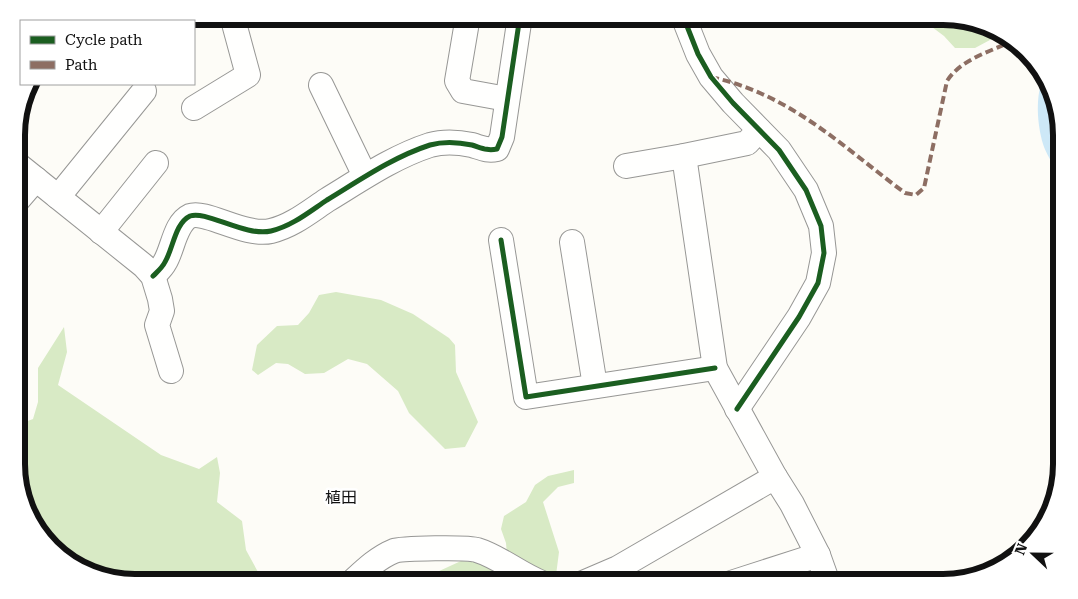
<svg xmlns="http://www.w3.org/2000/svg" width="1078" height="599" viewBox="0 0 1078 599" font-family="'Roboto Serif','Noto Sans JP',serif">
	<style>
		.forest { fill: #d8eac5 }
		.water { fill: #cde8f7 }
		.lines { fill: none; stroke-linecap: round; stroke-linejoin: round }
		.minor-casing { stroke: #979795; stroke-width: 26 }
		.minor { stroke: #fffffe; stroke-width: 24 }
		.quiet { stroke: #8d6e63; stroke-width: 4; stroke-dasharray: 8 4; stroke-linecap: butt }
		.cycleway-casing { stroke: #fff; stroke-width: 8 }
		.cycleway { stroke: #1b5e20; stroke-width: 5 }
		.labels { text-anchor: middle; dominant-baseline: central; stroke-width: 5; stroke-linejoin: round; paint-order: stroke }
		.neighbourhood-label { font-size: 16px; fill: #111; stroke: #fff }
		.rim { fill: none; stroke: #111; stroke-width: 6 }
	</style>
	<rect width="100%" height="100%" fill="#fdfcf7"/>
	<g class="forest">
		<path d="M 921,16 L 943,16 L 1003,33 L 975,48 L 955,48 L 944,36 L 920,18 Z"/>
		<path d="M 336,292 L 381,300 L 413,314 L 449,338 L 455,345 L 456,372 L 478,422 L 465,447 L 445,449 L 409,413 L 398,391 L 367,364 L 348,359 L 324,373 L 305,374 L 288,364 L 276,363 L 258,375 L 252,370 L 257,345 L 277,326 L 298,325 L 309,313 L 319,295 Z"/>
		<path d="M 64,327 L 67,352 L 58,385 L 161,455 L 199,469 L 217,457 L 220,473 L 217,502 L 242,521 L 246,550 L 264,583 L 135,583 L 76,567 L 36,530 L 17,479 L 17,425 L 33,419 L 38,402 L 38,368 Z"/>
		<path d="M 574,470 L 574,483 L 558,487 L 543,502 L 559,552 L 555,583 L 505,583 L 493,574 L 470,574 L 460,583 L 433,582 L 437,572 L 461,561 L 476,562 L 507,555 L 506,543 L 501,529 L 504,516 L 526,502 L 535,485 L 548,476 Z"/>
	</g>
	<path class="water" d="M 1044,75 L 1061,127 L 1061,199 C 1056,189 1060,182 1057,173 C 1053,163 1046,154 1043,144 C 1037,123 1035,96 1044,75 Z"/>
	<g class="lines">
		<g class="minor-casing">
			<g id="minor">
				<path d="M 468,16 L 457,81 L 463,91 L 507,99"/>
				<path d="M 683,16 L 698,54 L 711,77 L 733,103 L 779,150 L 806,190 L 821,226 L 824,253 L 818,283 L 799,317 L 737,409"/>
				<path d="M 321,85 L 365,176"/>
				<path d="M 194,108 L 248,75 L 232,16"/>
				<path d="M 684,156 L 715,368 L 775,477 L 792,504 L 818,555 L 828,583"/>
				<path d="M 17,164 L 144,266 L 153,276 L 160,299 L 162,311 L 157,325 L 171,371"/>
				<path d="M 626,166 L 684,156 L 747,143 L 759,130"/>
				<path d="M 58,197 L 144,91"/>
				<path d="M 17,201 L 36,179"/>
				<path d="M 101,232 L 156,163"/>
				<path d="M 501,240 L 526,397 L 715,368"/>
				<path d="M 572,242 L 595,386"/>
				<path d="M 153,276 C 158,271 162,268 165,262 C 173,249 175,223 190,216 C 206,210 245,237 271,231 C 292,226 309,212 327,200 C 360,180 393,157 430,145 C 444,141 458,142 472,145 C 482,148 487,151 497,149 L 502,137 L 520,16"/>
				<path d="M 351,583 C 364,571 377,558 394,551 C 402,548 468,547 477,550 C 500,557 519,574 542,583"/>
				<path d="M 583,583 L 618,568 L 775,477"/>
				<path d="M 731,583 L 818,555"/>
			</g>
		</g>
		<use href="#minor" class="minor"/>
		<path class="quiet" d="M 711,77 C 790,94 842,146 905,193 L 916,195 L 924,188 L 947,81 C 961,59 990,52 1012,41"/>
		<g class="cycleway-casing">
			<g id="cycleway">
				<path d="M 683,16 L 698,54 L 711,77 L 733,103 L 779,150 L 806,190 L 821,226 L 824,253 L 818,283 L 799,317 L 737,409"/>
				<path d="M 501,240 L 526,397 L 715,368"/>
				<path d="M 153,276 C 158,271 162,268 165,262 C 173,249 175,223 190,216 C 206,210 245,237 271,231 C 292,226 309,212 327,200 C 360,180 393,157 430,145 C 444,141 458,142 472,145 C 482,148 487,151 497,149 L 502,137 L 520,16"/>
			</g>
		</g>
		<use href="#cycleway" class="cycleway"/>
	</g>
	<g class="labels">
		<g class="neighbourhood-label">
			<text x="341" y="497">植田</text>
		</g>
	</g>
	<path d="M0 0H1078V599H0ZM135 25H943A110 110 0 0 1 1053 135V464A110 110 0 0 1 943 574H135A110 110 0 0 1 25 464V135A110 110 0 0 1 135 25Z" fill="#fff" fill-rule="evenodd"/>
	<path class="rim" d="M135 25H943A110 110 0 0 1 1053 135V464A110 110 0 0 1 943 574H135A110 110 0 0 1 25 464V135A110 110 0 0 1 135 25Z"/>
	<rect x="20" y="20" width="175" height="65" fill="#ffffff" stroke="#a0a0a0"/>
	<rect x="30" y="36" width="25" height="8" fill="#1b5e20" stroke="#a0a0a0"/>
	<text x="65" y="45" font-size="15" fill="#111111">Cycle path</text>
	<rect x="30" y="61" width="25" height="8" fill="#8d6e63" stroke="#a0a0a0"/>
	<text x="65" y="70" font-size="15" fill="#111111">Path</text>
	<g transform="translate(1033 554) rotate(292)" stroke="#ffffff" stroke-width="4" paint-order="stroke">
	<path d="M0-4L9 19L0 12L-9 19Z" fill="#111111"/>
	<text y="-8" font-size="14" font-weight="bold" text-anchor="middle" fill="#111111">N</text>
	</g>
</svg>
